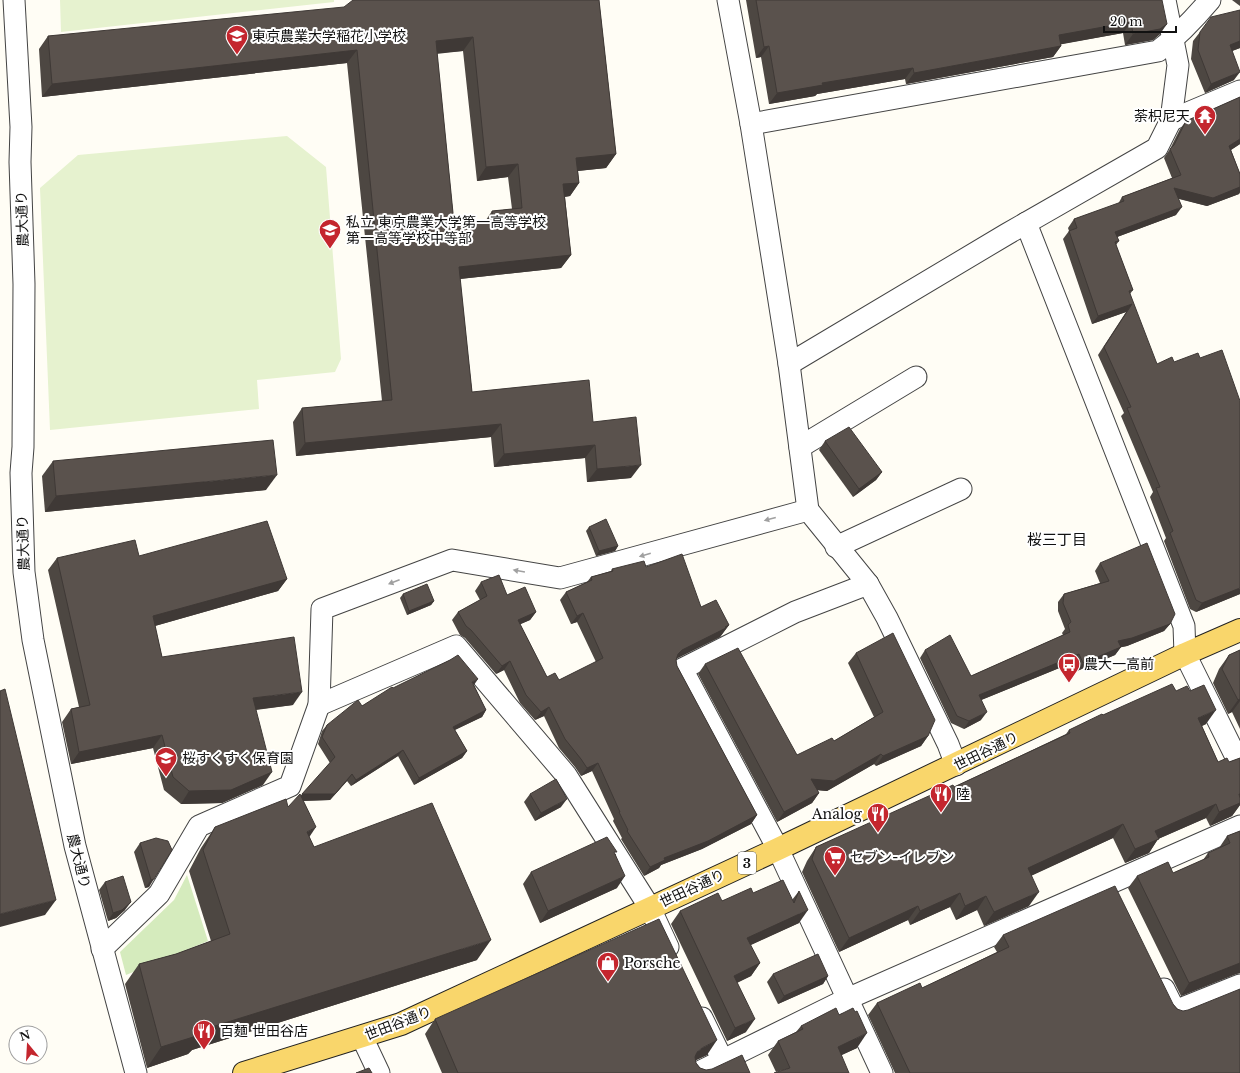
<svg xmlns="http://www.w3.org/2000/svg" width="1240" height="1073" viewBox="0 0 1240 1073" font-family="'Libre Baskerville','Noto Sans JP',serif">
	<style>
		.green { fill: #d5ebbd }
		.pitch { fill: #e6f2cf }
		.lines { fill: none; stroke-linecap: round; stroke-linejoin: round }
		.minor-casing { stroke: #444; stroke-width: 23 }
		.primary-casing { stroke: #222; stroke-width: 24 }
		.minor { stroke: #fff; stroke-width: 21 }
		.primary { stroke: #f9d66b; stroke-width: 22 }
		.wall { fill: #4d4742; fill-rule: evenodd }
		.shaded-wall { fill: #3f3936 }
		.building { fill: #5a524d; stroke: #3f3936; fill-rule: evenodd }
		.oneway { fill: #a0a0a0 }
		.labels { text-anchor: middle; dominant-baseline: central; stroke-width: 4; stroke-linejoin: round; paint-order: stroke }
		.shield { fill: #fff; stroke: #585858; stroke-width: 1 }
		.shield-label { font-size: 13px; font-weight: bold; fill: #111 }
		.poi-label { font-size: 14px; fill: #111; stroke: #fff; text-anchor: start }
		.street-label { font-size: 14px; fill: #111; stroke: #fff }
		.neighbourhood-label { font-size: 15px; fill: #111; stroke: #fff }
	</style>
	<rect width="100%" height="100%" fill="#fffdf5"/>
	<path class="green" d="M 187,875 L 208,941 L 126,975 L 120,952 L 174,900 Z"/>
	<g class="pitch">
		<path d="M 60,0 L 334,0 L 334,2 L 61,32 Z"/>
		<path d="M 287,136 L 326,167 L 341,359 L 335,372 L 257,380 L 259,409 L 50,430 L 40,188 L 78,155 Z"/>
	</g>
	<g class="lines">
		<g class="minor-casing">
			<g id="minor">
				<path d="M 14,0 L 21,127 L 20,162 L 24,284 L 23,447 L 21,473 L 24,572 L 33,640 L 75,846 L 136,1073"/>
				<path d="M 728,0 L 751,124 L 789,364 L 808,510 L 868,584 L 887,618 L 948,744 L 956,765"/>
				<path d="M 1171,120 L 1240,91"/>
				<path d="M 751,124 L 1158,51 C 1178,36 1194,19 1210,0"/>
				<path d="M 1026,223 L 1184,626 L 1185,654 L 1240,765"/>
				<path d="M 789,364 L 1007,234 L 1157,148 L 1171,120 L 1178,65 L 1165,0"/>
				<path d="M 800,447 L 916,377"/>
				<path d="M 836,547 L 961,489"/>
				<path d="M 868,584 L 795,612 L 682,669 L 778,849 L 882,1073"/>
				<path d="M 319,705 L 456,646 L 566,775 L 650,908 L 668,947"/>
				<path d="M 102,949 L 159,894 L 199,826 L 290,786 L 319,705 L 322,609 L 452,560 L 560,578 L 808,510"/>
				<path d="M 1164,989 L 1175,1011 L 1240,985"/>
				<path d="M 702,1018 L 723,1061"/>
				<path d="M 362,1037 L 379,1073"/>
				<path d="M 697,1073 L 847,999 L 1240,826"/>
			</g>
		</g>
		<g class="primary-casing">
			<path id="primary" d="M 244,1073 L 401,1024 L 778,849 L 1185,654 L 1240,630"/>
		</g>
		<use href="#minor" class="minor"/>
		<use href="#primary" class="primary"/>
	</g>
	<g class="wall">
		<path d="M 599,0 L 616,154 L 606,168 L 578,171 L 579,183 L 570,196 L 565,197 L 571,255 L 561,268 L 460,279 L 472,392 L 593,422 L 631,478 L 587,482 L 585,458 L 494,467 L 491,437 L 296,456 L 293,422 L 302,408 L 382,401 L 347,63 L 42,97 L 39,49 L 48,36 ZM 463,51 L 477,181 L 508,177 L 512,209 L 492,211 L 486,220 L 454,223 L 437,53 Z"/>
		<path d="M 746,0 L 1162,0 L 1160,34 L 1153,40 L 1125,45 L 1123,33 L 1061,44 L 1061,46 L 1053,57 L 906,84 L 905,79 L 817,94 L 815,96 L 769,104 L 761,57 L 756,58 Z"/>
		<path d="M 1232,0 L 1240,0 L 1240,6 Z"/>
		<path d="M 1240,10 L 1240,48 L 1232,51 L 1234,80 L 1205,93 L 1191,59 L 1193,41 L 1200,32 Z"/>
		<path d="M 1240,97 L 1240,144 L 1231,150 L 1240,174 L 1240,192 L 1239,194 L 1207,206 L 1179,199 L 1176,215 L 1117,237 L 1119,241 L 1116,245 L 1133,290 L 1130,294 L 1240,594 L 1196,612 L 1190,609 L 1164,541 L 1166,538 L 1150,497 L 1153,492 L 1121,416 L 1124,413 L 1098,355 L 1126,312 L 1092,324 L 1063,239 L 1069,231 L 1068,228 L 1074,219 L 1118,204 L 1122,197 L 1172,178 L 1164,158 L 1170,149 L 1180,129 L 1186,121 Z"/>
		<path d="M 825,441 L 882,472 L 876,480 L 853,497 L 819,450 Z"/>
		<path d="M 53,461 L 266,490 L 45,512 L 42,476 Z"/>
		<path d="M 589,527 L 618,546 L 615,551 L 596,556 L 586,531 Z"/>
		<path d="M 139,556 L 287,579 L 278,591 L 155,626 L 162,657 L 293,705 L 256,710 L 263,785 L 222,803 L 181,804 L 164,790 L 153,748 L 71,764 L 62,722 L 71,709 L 79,707 L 48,570 L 57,558 Z"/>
		<path d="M 1100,563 L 1170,624 L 1164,631 L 1127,646 L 1121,647 L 1115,655 L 1077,671 L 1074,662 L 981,700 L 981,720 L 964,729 L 951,723 L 920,658 L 925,650 L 971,676 L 1063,635 L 1062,633 L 1065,629 L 1058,611 L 1058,602 L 1064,594 L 1100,583 L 1095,571 Z"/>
		<path d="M 646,567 L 701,607 L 729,625 L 720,637 L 676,658 L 676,660 L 677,666 L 757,815 L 751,824 L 702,849 L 661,865 L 659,868 L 644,876 L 621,839 L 622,838 L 613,821 L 614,819 L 592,771 L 581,776 L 575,767 L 559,748 L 544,716 L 535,720 L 520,703 L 504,670 L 496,674 L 465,638 L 460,635 L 452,620 L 458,612 L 480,600 L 475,591 L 481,582 L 507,595 L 536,612 L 530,620 L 520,624 L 547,677 L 559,680 L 596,662 L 577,622 L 571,624 L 560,600 L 566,592 L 587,582 L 591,577 L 611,571 L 612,569 Z"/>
		<path d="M 403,594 L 434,601 L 431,605 L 407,615 L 400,598 Z"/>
		<path d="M 1240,650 L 1240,729 L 1232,712 L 1228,714 L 1213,683 L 1219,669 L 1229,655 Z"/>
		<path d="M 856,653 L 928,736 L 921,746 L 876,766 L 874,764 L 827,791 L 817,790 L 819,793 L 812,803 L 777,822 L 698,674 L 705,664 L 797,755 L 834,741 L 874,717 L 848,663 Z"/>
		<path d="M 474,685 L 486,710 L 482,717 L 455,730 L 467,751 L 462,758 L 414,785 L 398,756 L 351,786 L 347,781 L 330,800 L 303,801 L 309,837 L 314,847 L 477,960 L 192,1050 L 188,1054 L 147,1068 L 125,984 L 139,964 L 176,954 L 211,941 L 189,871 L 201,848 L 215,827 L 288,807 L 301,796 L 330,763 L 318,744 L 322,731 L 327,725 L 362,706 L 393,688 Z"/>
		<path d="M 1176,691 L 1206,724 L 1202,726 L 1218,762 L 1229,762 L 1240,758 L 1240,805 L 1232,816 L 1210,826 L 1206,818 L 1158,839 L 1149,853 L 1125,863 L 1113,838 L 1032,875 L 1029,906 L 984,926 L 977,910 L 956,920 L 950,907 L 910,925 L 908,920 L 839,952 L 802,872 L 807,861 L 816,847 L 954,787 L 1066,734 L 1069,730 L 1103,715 Z"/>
		<path d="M 530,794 L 561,807 L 535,821 L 524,802 Z"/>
		<path d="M 1240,831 L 1240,973 L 1236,974 L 1181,996 L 1128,888 L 1137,876 L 1173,873 L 1203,860 L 1208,853 L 1219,848 L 1227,836 Z"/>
		<path d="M 168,841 L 149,887 L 145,888 L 134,852 L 140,843 Z"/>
		<path d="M 616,854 L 617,888 L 540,923 L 523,884 L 531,872 Z"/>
		<path d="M 105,882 L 125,910 L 116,918 L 108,921 L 99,890 Z"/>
		<path d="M 799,891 L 799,923 L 750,945 L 760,963 L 751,976 L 737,983 L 746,1032 L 727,1041 L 671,924 L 680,911 L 753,893 L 792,900 Z"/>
		<path d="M 1003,935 L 1173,1004 L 1240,1073 L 895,1073 L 868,1015 L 877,1003 L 922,988 L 997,952 L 994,947 Z"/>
		<path d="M 773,974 L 828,976 L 823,984 L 778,1004 L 767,982 Z"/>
		<path d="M 839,1015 L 857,1048 L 841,1055 L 776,1072 L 768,1055 L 778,1041 L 796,1032 L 801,1026 Z"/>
		<path d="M 435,1019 L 707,1055 L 696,1060 L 696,1063 L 700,1068 L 706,1070 L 750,1073 L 442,1073 L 425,1034 Z"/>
	</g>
	<g class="shaded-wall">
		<path d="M 1131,22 L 1123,33 L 1052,46 L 1059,35 Z"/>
		<path d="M 1167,24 L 1160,34 L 1153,40 L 1125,45 L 1133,34 Z"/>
		<path d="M 473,37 L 463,51 L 427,55 L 436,41 Z"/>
		<path d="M 1240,41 L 1240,48 L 1224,54 L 1230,45 Z"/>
		<path d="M 769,46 L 761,57 L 756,58 L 764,47 Z"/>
		<path d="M 1061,46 L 1053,57 L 906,84 L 914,73 Z"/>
		<path d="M 357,50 L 347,63 L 42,97 L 52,84 Z"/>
		<path d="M 913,68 L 905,79 L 817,94 L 815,96 L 769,104 L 777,93 L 822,83 Z"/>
		<path d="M 1240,72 L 1234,80 L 1205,93 L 1211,84 Z"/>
		<path d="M 1240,139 L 1240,144 L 1223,155 L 1229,146 Z"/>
		<path d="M 616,154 L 606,168 L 567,172 L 576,158 Z"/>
		<path d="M 518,164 L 508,177 L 477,181 L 486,167 Z"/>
		<path d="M 579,183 L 570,196 L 554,198 L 563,184 Z"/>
		<path d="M 1240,187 L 1240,192 L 1239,194 L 1207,206 L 1169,196 L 1174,188 Z"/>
		<path d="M 1182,207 L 1176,215 L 1109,240 L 1115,232 Z"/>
		<path d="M 571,255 L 561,268 L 450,280 L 459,267 Z"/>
		<path d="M 1132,304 L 1126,312 L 1092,324 L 1098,316 Z"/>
		<path d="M 501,424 L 491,437 L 296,456 L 305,443 Z"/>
		<path d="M 595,445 L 585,458 L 494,467 L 504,454 Z"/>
		<path d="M 641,465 L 631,478 L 587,482 L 597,469 Z"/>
		<path d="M 882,472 L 876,480 L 853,497 L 859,489 Z"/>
		<path d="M 277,475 L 266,490 L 45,512 L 56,496 Z"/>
		<path d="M 618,546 L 615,551 L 596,556 L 599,551 Z"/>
		<path d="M 287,579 L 278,591 L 144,629 L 153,616 Z"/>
		<path d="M 1240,588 L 1240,594 L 1196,612 L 1202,603 Z"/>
		<path d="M 434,601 L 431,605 L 407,615 L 409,611 Z"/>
		<path d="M 536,612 L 530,620 L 512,628 L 518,620 Z"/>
		<path d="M 583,613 L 577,622 L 571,624 L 577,616 Z"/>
		<path d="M 1170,624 L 1164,631 L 1127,646 L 1113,649 L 1118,641 Z"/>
		<path d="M 729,625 L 720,637 L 676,659 L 678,654 L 682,650 Z"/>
		<path d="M 1121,647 L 1115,655 L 1077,671 L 1083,663 Z"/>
		<path d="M 1079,654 L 1074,662 L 974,703 L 979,695 Z"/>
		<path d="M 510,661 L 504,670 L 496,674 L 502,666 Z"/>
		<path d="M 478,679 L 474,685 L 472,682 Z"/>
		<path d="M 302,692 L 293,705 L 244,711 L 253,698 Z"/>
		<path d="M 1240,699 L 1240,701 L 1232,712 L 1228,714 L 1238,700 Z"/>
		<path d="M 549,707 L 544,716 L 535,720 L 541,712 Z"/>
		<path d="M 486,710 L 482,717 L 448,733 L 453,727 Z"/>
		<path d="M 1216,710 L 1206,724 L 1189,732 L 1198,718 Z"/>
		<path d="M 987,712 L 981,720 L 964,729 L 969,721 Z"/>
		<path d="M 162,735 L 153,748 L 71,764 L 79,752 Z"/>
		<path d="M 928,736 L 921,746 L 876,766 L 883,756 Z"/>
		<path d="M 403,750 L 398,756 L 351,786 L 356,780 Z"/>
		<path d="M 467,751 L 462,758 L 414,785 L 419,778 Z"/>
		<path d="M 881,754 L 874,764 L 827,791 L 804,789 L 811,779 Z"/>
		<path d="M 598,763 L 592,771 L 581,776 L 587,768 Z"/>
		<path d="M 272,772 L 263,785 L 222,803 L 181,804 L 189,791 Z"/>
		<path d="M 352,774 L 347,781 L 330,800 L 297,801 L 302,794 Z"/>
		<path d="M 819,793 L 812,803 L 777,822 L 784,812 Z"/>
		<path d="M 1239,794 L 1240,794 L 1240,805 L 1232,816 L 1210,826 L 1219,812 Z"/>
		<path d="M 567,799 L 561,807 L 535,821 L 541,813 Z"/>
		<path d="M 1216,804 L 1206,818 L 1158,839 L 1149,853 L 1125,863 L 1135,849 L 1155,831 Z"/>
		<path d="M 757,815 L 751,824 L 702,849 L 661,865 L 659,868 L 644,876 L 650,867 L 664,858 Z"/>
		<path d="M 1123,824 L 1113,838 L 1018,882 L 1028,868 Z"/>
		<path d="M 316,827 L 302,848 L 307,832 Z"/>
		<path d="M 625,876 L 617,888 L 540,923 L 548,911 Z"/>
		<path d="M 154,879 L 149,887 L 145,888 L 151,880 Z"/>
		<path d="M 1039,892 L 1029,906 L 984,926 L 994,912 Z"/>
		<path d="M 960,893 L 950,907 L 910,925 L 920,911 Z"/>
		<path d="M 986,896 L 977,910 L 956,920 L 965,906 Z"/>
		<path d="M 56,900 L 45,915 L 0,927 L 0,914 Z"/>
		<path d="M 131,902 L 125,910 L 116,918 L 108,921 L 113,913 Z"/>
		<path d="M 918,906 L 908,920 L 839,952 L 849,938 Z"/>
		<path d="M 808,910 L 799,923 L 738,951 L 747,938 Z"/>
		<path d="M 491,940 L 477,960 L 192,1050 L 188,1054 L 147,1068 L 161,1047 L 202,1030 Z"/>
		<path d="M 760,963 L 751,976 L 725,988 L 734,976 Z"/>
		<path d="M 1240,963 L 1240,973 L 1236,974 L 1181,996 L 1189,983 Z"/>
		<path d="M 828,976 L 823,984 L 778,1004 L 784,996 Z"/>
		<path d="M 755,1019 L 746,1032 L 727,1041 L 735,1028 Z"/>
		<path d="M 867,1033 L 857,1048 L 827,1062 L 838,1047 Z"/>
		<path d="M 717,1040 L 707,1055 L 692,1062 L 697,1052 L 702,1048 Z"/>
	</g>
	<g class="building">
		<path d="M 353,0 L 599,0 L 616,154 L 576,158 L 579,183 L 563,184 L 571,255 L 459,267 L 472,392 L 589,380 L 593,422 L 636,417 L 641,465 L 597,469 L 595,445 L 504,454 L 501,424 L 305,443 L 302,408 L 392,400 L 357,50 L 52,84 L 48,36 L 344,7 ZM 473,37 L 486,167 L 518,164 L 522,208 L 492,211 L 493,219 L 454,223 L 436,41 Z"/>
		<path d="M 756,0 L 1162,0 L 1167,24 L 1160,29 L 1133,34 L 1131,22 L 1059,35 L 1061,46 L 914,73 L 913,68 L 822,83 L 823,85 L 777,93 L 769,46 L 764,47 Z"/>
		<path d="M 1240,10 L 1240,41 L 1230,45 L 1240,72 L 1211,84 L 1198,50 L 1200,32 L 1211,17 Z"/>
		<path d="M 1240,97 L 1240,139 L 1229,146 L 1240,174 L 1240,187 L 1213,198 L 1174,188 L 1182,207 L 1115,232 L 1119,241 L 1115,242 L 1133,290 L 1129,291 L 1157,364 L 1172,357 L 1174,362 L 1198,353 L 1200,358 L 1222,350 L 1240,401 L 1240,588 L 1202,603 L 1196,600 L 1170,533 L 1173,531 L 1156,488 L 1160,487 L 1127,408 L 1131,407 L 1104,347 L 1132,304 L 1098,316 L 1069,231 L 1077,228 L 1074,219 L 1124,201 L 1122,197 L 1181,175 L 1170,149 L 1174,145 L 1186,121 Z"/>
		<path d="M 849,427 L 882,472 L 859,489 L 825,441 Z"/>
		<path d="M 273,440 L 277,475 L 56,496 L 53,461 Z"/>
		<path d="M 606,519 L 618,546 L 599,551 L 589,527 Z"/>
		<path d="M 267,521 L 287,579 L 153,616 L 162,657 L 294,637 L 302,692 L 253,698 L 272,772 L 231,790 L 189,791 L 173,777 L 162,735 L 79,752 L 71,709 L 90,705 L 57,558 L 135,540 L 139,556 Z"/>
		<path d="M 1147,543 L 1175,614 L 1170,624 L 1132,638 L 1118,641 L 1121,647 L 1083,663 L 1079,654 L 979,695 L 987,712 L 969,721 L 957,716 L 925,650 L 950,635 L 971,676 L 1070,632 L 1068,625 L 1071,622 L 1063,603 L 1064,594 L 1109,581 L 1100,563 Z"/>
		<path d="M 682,554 L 701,607 L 716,600 L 729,625 L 725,627 L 726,628 L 682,650 L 678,654 L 676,660 L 677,666 L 757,815 L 708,841 L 664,858 L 665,860 L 650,867 L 627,831 L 628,830 L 619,812 L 620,812 L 598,763 L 587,768 L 581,759 L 565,739 L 549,707 L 541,712 L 526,695 L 510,661 L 502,666 L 471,630 L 466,626 L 458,612 L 487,596 L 481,582 L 499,575 L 507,595 L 525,587 L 536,612 L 518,620 L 547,677 L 555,673 L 559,680 L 603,658 L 583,613 L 577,616 L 566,592 L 592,580 L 591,577 L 613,571 L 612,569 L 644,561 L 646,567 Z"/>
		<path d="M 427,584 L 434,601 L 409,611 L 403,594 Z"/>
		<path d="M 893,633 L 935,720 L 928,736 L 883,756 L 881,754 L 834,781 L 811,779 L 819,793 L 784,812 L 705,664 L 738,648 L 797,755 L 832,738 L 834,741 L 883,712 L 856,653 Z"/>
		<path d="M 1240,650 L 1240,699 L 1238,700 L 1222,669 L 1229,655 Z"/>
		<path d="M 458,655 L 478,679 L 472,682 L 486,710 L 453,727 L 467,751 L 419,778 L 403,750 L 356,780 L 352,774 L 335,794 L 302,794 L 335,757 L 322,737 L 327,725 L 358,700 L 362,706 L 392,687 L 393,688 L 450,660 Z"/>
		<path d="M 1172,684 L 1176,691 L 1187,686 L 1190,691 L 1204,685 L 1216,710 L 1198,718 L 1218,762 L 1227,758 L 1229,762 L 1240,758 L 1240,794 L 1239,794 L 1240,798 L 1240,803 L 1219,812 L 1216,804 L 1155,831 L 1159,839 L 1135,849 L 1123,824 L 1028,868 L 1039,892 L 994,912 L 986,896 L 965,906 L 960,893 L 920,911 L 918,906 L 849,938 L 812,859 L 816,847 L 953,785 L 954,787 L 1070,733 L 1069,730 L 1102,714 L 1103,715 Z"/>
		<path d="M 5,689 L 56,900 L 0,914 L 0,691 Z"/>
		<path d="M 556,779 L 567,799 L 541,813 L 530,794 Z"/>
		<path d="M 300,794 L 316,827 L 307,832 L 314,847 L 432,803 L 491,940 L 202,1030 L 203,1034 L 161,1047 L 139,964 L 176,954 L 230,934 L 203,850 L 215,827 L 286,799 L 288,807 Z"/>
		<path d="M 1240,831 L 1240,963 L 1189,983 L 1137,876 L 1168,862 L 1173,873 L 1209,857 L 1208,853 L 1230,843 L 1227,836 Z"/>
		<path d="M 607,837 L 617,852 L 614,852 L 625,876 L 548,911 L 531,872 Z"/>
		<path d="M 156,838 L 168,841 L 172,850 L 154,879 L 151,880 L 140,843 Z"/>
		<path d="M 123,876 L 131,902 L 122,910 L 113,913 L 105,882 Z"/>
		<path d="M 783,880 L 794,903 L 799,891 L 808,910 L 747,938 L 760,963 L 734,976 L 755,1019 L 735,1028 L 680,911 L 718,893 L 722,901 L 751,888 L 753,893 Z"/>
		<path d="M 1115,886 L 1173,1004 L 1177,1009 L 1183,1011 L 1188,1010 L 1240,989 L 1240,1073 L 910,1073 L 877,1003 L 920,983 L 922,988 L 1009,947 L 1003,935 Z"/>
		<path d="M 659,919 L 717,1040 L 702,1048 L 697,1052 L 695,1057 L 696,1063 L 700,1068 L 706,1070 L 712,1069 L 742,1055 L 750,1073 L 458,1073 L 435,1019 Z"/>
		<path d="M 818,954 L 828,976 L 784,996 L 773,974 Z"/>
		<path d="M 836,1008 L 839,1015 L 853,1008 L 855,1012 L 857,1011 L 867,1033 L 838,1047 L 849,1073 L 774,1073 L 790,1068 L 778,1041 L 803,1029 L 801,1026 Z"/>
		<path d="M 369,1068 L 372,1073 L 356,1073 Z"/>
	</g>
	<defs><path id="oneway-solid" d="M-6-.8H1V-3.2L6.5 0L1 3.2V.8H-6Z"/></defs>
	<g class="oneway">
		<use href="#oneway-solid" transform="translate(770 519) rotate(165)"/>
		<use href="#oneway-solid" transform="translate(645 555) rotate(164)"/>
		<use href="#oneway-solid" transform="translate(519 571) rotate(-170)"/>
		<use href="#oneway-solid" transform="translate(394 582) rotate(159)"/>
	</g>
	<defs>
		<g id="school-pin" transform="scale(1.15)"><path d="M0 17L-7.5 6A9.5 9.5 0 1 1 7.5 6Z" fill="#c4262e" stroke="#fff"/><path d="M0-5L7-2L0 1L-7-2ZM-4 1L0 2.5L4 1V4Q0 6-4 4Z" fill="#fff"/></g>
		<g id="temple-pin" transform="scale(1.15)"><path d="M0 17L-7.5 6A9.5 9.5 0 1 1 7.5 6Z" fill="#c4262e" stroke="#fff"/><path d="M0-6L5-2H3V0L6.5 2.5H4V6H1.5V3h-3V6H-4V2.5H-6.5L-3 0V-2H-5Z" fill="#fff"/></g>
		<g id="bus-pin" transform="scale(1.15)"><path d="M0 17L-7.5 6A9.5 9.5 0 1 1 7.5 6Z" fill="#c4262e" stroke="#fff"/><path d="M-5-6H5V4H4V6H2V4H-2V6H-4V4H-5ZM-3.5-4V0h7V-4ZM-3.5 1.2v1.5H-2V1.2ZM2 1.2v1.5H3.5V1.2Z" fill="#fff"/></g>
		<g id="restaurant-pin" transform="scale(1.15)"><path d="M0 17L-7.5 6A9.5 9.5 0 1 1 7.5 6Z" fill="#c4262e" stroke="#fff"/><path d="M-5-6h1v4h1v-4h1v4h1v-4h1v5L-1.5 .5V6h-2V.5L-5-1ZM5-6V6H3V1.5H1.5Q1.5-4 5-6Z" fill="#fff"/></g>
		<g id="supermarket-pin" transform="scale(1.15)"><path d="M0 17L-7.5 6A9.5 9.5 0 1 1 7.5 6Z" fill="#c4262e" stroke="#fff"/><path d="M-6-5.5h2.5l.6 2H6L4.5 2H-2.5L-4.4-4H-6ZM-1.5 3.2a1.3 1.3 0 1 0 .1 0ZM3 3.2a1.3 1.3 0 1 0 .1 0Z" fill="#fff"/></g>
		<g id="shop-pin" transform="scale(1.15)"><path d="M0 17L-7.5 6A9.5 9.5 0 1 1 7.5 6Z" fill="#c4262e" stroke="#fff"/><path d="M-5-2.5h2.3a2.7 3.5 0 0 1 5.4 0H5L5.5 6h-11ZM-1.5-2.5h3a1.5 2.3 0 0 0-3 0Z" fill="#fff"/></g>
	</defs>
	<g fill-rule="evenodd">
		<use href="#school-pin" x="237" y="36"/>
		<use href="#temple-pin" x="1205" y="116"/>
		<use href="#school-pin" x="330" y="230"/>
		<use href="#bus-pin" x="1069" y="664"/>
		<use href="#school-pin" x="166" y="758"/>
		<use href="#restaurant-pin" x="941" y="794"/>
		<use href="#restaurant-pin" x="878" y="814"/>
		<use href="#supermarket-pin" x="835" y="857"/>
		<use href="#shop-pin" x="608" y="963"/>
		<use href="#restaurant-pin" x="204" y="1031"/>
	</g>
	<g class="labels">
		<rect class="shield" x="738" y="852" width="18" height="22" rx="3"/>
		<g class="shield-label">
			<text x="747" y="863">3</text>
		</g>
		<g class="poi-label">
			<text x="252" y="36">東京農業大学稲花小学校</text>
			<text x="1190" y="116" text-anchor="end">荼枳尼天</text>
			<text x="346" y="222">私立 東京農業大学第一高等学校<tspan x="346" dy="16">第一高等学校中等部</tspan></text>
			<text x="1084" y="664">農大一高前</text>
			<text x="182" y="758">桜すくすく保育園</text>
			<text x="956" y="794">陸</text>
			<text x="862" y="814" text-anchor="end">Analog</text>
			<text x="850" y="857">セブン-イレブン</text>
			<text x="624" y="963">Porsche</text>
			<text x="220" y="1031">百麺 世田谷店</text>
		</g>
		<g class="street-label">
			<text transform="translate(22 219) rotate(-92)">農大通り</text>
			<text transform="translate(23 543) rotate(-92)">農大通り</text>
			<text transform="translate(986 751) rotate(-26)">世田谷通り</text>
			<text transform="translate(79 861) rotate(76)">農大通り</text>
			<text transform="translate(692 888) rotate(-25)">世田谷通り</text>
			<text transform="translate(398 1023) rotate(-21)">世田谷通り</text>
		</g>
		<g class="neighbourhood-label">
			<text x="1057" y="539">桜三丁目</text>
		</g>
	</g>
	<g transform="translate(28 1045) rotate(342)"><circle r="19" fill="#ffffff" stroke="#a0a0a0"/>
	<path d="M0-3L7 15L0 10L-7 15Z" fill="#c4262e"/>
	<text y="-6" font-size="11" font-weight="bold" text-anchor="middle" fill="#111111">N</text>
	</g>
	<path d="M1104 26v6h72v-6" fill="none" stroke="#111111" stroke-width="2"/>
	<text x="1110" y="26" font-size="12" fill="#111111" stroke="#ffffff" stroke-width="3" paint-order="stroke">20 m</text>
</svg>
